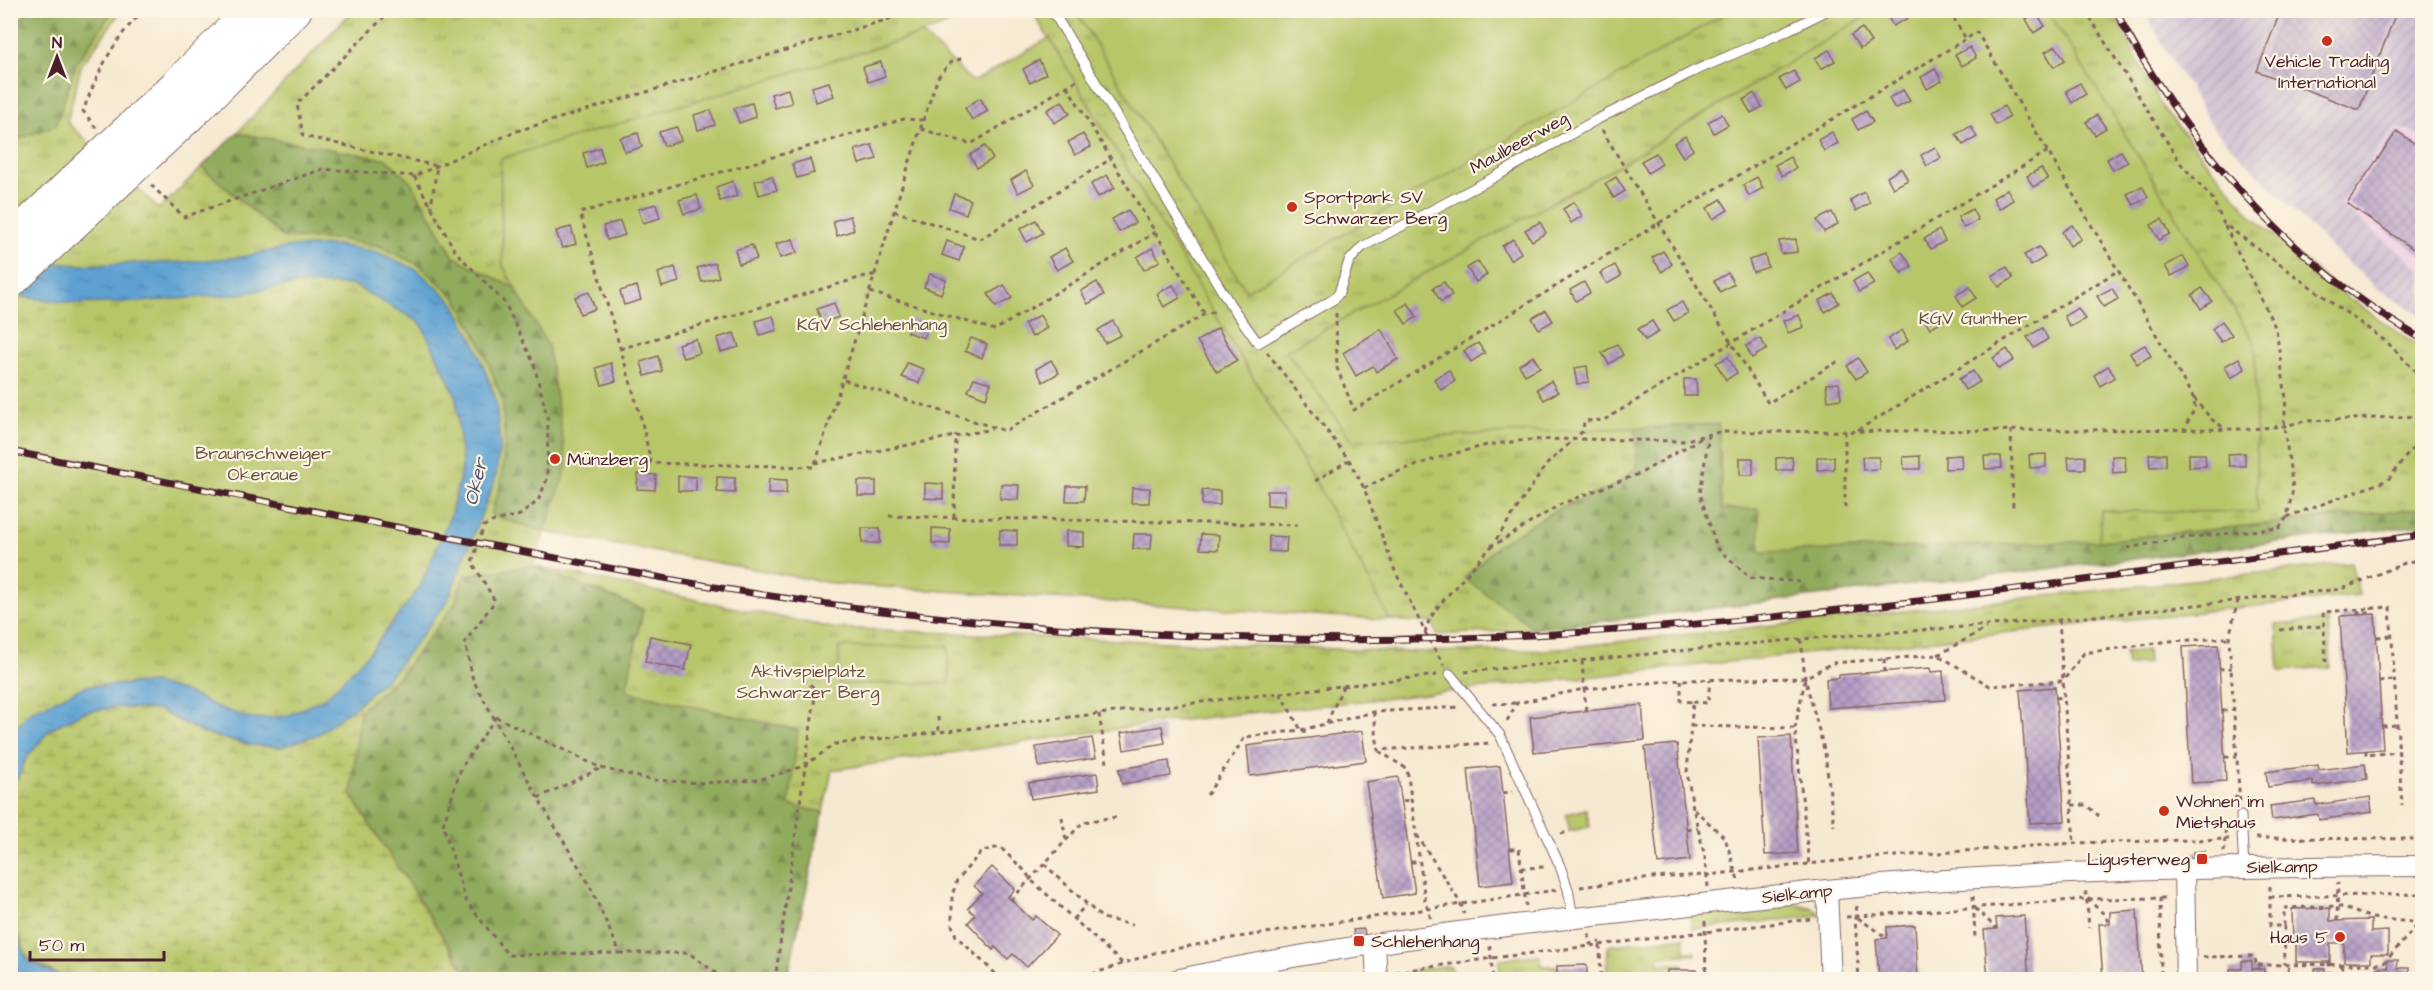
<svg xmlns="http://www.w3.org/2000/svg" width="2433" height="990" viewBox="0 0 2433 990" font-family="'Architects Daughter',sans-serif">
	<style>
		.built { fill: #efd0e6 }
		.industrial { fill: url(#industrial-furrows) }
		.grass { fill: url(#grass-tufts); stroke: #80724a; stroke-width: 1.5 }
		.forest { fill: url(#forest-firs); stroke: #6e6544; stroke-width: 1.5 }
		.wetland { fill: url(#wetland-marsh); stroke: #80724a; stroke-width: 1.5 }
		.garden { fill: #b7c669; stroke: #80724a; stroke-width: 1.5 }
		.water { fill: url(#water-ripples); stroke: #54607e; stroke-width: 1.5 }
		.building { fill: url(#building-cross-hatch) }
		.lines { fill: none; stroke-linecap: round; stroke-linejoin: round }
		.lane-casing { stroke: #866665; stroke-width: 11 }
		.street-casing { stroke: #866665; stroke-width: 22 }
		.highway-casing { stroke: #866665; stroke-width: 35 }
		.path { stroke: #866665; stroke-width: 3; stroke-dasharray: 4.5 4.5; stroke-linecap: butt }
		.lane { stroke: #fff; stroke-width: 9 }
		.street { stroke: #fff; stroke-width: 20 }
		.highway { stroke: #fff; stroke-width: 33 }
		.rail-casing { stroke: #4a1f2b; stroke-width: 7 }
		.rail { stroke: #fcf5e5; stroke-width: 4.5; stroke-dasharray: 14; stroke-linecap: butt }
		.highway-bridge-casing { stroke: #866665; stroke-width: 35; stroke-linecap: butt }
		.highway-bridge { stroke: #fff; stroke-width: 33 }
		.poi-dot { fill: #c8321e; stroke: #fcf5e5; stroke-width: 2 }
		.labels { text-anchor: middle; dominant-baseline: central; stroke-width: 4.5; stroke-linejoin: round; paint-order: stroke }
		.poi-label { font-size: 18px; fill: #4a1f2b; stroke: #fcf5e5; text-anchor: start }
		.street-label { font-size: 18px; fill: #4a1f2b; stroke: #fcf5e5 }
		.park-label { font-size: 18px; fill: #6b513e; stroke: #fcf5e5 }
		.water-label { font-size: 20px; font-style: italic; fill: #52536e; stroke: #fcf5e5 }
	</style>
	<defs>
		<pattern id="industrial-furrows" width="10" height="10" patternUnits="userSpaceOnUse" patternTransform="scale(1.5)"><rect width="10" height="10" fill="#cdbed2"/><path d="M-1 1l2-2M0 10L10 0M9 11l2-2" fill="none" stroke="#b2a3b4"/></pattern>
		<pattern id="grass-tufts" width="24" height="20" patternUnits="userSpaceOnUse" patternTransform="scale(1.5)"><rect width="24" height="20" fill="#b7c669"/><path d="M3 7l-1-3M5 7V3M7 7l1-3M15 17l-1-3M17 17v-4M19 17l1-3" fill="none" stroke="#97a057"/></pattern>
		<pattern id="forest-firs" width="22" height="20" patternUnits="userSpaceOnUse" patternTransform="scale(1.5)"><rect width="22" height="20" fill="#91ab5d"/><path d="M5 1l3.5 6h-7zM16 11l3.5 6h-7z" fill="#788b4d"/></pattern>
		<pattern id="wetland-marsh" width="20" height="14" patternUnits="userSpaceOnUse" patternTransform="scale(1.5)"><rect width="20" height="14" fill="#b7c669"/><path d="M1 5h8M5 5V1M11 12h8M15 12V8" fill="none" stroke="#97a057"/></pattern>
		<pattern id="water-ripples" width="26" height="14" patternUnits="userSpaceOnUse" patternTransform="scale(1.5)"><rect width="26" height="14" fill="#5da1d2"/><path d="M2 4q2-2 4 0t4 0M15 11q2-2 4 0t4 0" fill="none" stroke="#4f83ab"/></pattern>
		<pattern id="building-cross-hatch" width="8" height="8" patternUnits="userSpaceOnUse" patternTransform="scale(1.5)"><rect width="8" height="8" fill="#b59ec6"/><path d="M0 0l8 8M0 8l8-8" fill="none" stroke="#9580a1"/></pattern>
	</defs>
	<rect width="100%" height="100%" fill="#fcf5e5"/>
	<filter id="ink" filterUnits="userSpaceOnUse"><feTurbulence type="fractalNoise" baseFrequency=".0167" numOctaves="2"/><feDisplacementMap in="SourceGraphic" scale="12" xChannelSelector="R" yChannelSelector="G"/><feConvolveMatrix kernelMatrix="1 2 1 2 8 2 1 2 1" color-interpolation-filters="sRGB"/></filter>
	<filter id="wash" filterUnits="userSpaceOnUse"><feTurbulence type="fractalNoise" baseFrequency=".008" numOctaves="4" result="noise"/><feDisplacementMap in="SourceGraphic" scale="24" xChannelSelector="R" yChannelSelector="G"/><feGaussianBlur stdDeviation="1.35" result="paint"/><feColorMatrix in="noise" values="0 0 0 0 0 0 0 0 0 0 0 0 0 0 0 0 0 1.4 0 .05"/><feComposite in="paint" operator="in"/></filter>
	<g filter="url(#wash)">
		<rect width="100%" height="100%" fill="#f6e9d1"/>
		<path class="built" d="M 2395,127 L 2422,135 L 2422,270 L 2341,205 Z"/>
		<path class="industrial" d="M 2143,11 L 2422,11 L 2422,135 L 2395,127 L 2341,205 L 2422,270 L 2422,316 L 2380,290 L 2332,249 L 2214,129 Z"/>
		<g class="grass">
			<path d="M 10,11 L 121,11 L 81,66 L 67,122 L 159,209 L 237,133 L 352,11 L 984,11 L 922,34 L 500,160 L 503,266 L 548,346 L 567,466 L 533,566 L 833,628 L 1406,652 L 1542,650 L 2351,563 L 2359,595 L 1164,722 L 832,770 L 787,979 L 11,979 Z"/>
			<path d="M 1032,11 L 2112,11 L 2162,107 L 2252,216 L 2339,291 L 2422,349 L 2422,517 L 1525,621 L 1535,629 L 1437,635 L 1433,623 L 1390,620 L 1315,481 Z"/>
			<path d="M 2328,620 L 2331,667 L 2279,671 L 2276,624 Z"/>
			<path d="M 2147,650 L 2148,663 L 2127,666 L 2125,653 Z"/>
			<path d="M 1586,809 L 1590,827 L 1570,831 L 1566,814 Z"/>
			<path d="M 1794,903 L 1813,908 L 1820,916 L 1692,929 L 1690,913 Z"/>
			<path d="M 1684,937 L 1685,952 L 1695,952 L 1695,955 L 1659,956 L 1659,963 L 1683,964 L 1682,970 L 1667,979 L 1606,980 L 1608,946 Z"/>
			<path d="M 1539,955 L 1542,966 L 1557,966 L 1557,979 L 1500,979 L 1499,959 Z"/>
			<path d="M 1445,966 L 1451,967 L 1454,979 L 1409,979 L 1409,973 L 1414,970 Z"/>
		</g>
		<g class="forest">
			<path d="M 30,11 L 113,11 L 77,62 L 56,125 L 11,142 L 11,26 Z"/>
			<path d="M 237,133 L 386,159 L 411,182 L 454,257 L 515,288 L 548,346 L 567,466 L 545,532 L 491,515 L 501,483 L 505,445 L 502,399 L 480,342 L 457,299 L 419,265 L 379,246 L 337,239 L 284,238 L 202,167 Z"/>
			<path d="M 1719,424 L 1722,509 L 1760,509 L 1761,552 L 2099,541 L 2422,508 L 2422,525 L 1535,629 L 1464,578 L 1500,543 L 1558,509 L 1616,485 L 1637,467 L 1636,427 Z"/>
			<path d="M 532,566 L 643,609 L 626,691 L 798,730 L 789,805 L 823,812 L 787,979 L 470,979 L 351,795 L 360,711 L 400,675 L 455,604 L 464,575 Z"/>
		</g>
		<path class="wetland" d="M 357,705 L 360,711 L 351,795 L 470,979 L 76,979 L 64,978 L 28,958 L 15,928 L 11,909 L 11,792 L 26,759 L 50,729 L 84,712 L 117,707 L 159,710 L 203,733 L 249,745 L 318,734 Z"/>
		<g class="garden">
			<path d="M 1076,11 L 1730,11 L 1246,291 Z"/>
			<path d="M 1874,11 L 2048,11 L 2255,343 L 2257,512 L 2101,511 L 2099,541 L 1760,552 L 1759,509 L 1722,509 L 1719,424 L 1352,440 L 1286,351 L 1621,164 Z"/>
			<path d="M 922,34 L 973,82 L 1049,38 L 1315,481 L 1390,620 L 837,584 L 545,532 L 567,466 L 548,346 L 503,266 L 500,159 Z"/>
			<path d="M 948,646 L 949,683 L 839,684 L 839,647 Z"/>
		</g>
		<g class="water">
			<path d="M 337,245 L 377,252 L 417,270 L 453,302 L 475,343 L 496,400 L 500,446 L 495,480 L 447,602 L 393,672 L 357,705 L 318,734 L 282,747 L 249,745 L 203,733 L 159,710 L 117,707 L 84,712 L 50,729 L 26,759 L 11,792 L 11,733 L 31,711 L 86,686 L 154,683 L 185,692 L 220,708 L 252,719 L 287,716 L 326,697 L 369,653 L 420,587 L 451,514 L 462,467 L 456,396 L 421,323 L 353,285 L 299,284 L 230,295 L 139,302 L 78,304 L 11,295 L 11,255 L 36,262 L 80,265 L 184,262 L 240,257 L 290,247 Z"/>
			<path d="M 11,909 C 13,921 19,950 28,959 C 36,967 65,978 76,979 L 11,979 Z"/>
		</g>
		<g id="blocks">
			<g class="building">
				<path d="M 1896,10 L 1903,10 L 1908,18 L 1893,26 L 1887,15 Z"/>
				<path d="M 2281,10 L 2397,10 L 2359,110 L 2257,71 Z"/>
				<path d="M 2036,13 L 2045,26 L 2034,33 L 2026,19 Z"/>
				<path d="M 1862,28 L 1871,42 L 1860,49 L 1851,35 Z"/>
				<path d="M 2056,46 L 2065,60 L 2054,67 L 2045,52 Z"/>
				<path d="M 1970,47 L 1976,58 L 1962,66 L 1955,55 Z"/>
				<path d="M 1829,50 L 1835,61 L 1821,69 L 1815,58 Z"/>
				<path d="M 1039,60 L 1046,74 L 1030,83 L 1023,69 Z"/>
				<path d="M 881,62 L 885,76 L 868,82 L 863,67 Z"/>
				<path d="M 1935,69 L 1942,81 L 1927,89 L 1921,77 Z"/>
				<path d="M 1794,71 L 1800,82 L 1786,90 L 1779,79 Z"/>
				<path d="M 829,82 L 834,96 L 816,102 L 812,87 Z"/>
				<path d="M 2080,83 L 2086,94 L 2072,103 L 2066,91 Z"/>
				<path d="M 788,89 L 792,103 L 775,108 L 771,94 Z"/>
				<path d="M 1903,90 L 1910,101 L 1895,109 L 1889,98 Z"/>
				<path d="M 1754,93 L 1762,107 L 1751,113 L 1743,100 Z"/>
				<path d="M 980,98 L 988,111 L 972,120 L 965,108 Z"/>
				<path d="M 1062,101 L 1070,114 L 1054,123 L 1047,110 Z"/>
				<path d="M 752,103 L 756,117 L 739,123 L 734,108 Z"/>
				<path d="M 2004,106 L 2010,117 L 1996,125 L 1990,114 Z"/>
				<path d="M 711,110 L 715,125 L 698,130 L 694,115 Z"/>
				<path d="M 1866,111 L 1873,122 L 1858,130 L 1852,119 Z"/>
				<path d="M 1722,114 L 1728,125 L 1714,133 L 1708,122 Z"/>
				<path d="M 2097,115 L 2106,128 L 2095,135 L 2086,122 Z"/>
				<path d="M 1971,126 L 1977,137 L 1963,145 L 1956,134 Z"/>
				<path d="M 677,127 L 681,141 L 664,146 L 659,132 Z"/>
				<path d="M 2397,131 L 2422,149 L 2422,255 L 2347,203 Z"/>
				<path d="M 1832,132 L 1838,143 L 1824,151 L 1818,140 Z"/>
				<path d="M 638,133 L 642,147 L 625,152 L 620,138 Z"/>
				<path d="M 1083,134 L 1091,147 L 1075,155 L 1068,142 Z"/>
				<path d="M 1685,136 L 1693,150 L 1683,157 L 1674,143 Z"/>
				<path d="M 872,145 L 877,159 L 859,164 L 855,150 Z"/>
				<path d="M 985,146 L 993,159 L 977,168 L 970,155 Z"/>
				<path d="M 1935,147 L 1941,158 L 1927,166 L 1921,155 Z"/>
				<path d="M 600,148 L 604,162 L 587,168 L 583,153 Z"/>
				<path d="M 2121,151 L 2128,162 L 2113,170 L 2107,159 Z"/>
				<path d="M 1656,153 L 1662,164 L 1648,173 L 1641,161 Z"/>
				<path d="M 1790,157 L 1796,168 L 1782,176 L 1775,165 Z"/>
				<path d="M 810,159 L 814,173 L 797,178 L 792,164 Z"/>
				<path d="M 1901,168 L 1908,180 L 1893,188 L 1887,177 Z"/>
				<path d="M 2041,168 L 2048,179 L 2033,187 L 2027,176 Z"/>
				<path d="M 1026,171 L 1034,185 L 1018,193 L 1011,180 Z"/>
				<path d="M 1107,175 L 1115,188 L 1098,197 L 1091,184 Z"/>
				<path d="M 772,176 L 777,190 L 759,195 L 755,181 Z"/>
				<path d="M 1616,177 L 1625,191 L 1614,198 L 1605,184 Z"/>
				<path d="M 1757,177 L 1763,188 L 1749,196 L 1743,185 Z"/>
				<path d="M 733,181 L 737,196 L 720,201 L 716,187 Z"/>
				<path d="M 2142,186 L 2148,197 L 2134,205 L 2127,194 Z"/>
				<path d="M 2007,189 L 2013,200 L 1999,209 L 1993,198 Z"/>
				<path d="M 1864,192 L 1870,203 L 1856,211 L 1850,200 Z"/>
				<path d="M 954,194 L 971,200 L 966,214 L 949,208 Z"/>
				<path d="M 697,195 L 701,209 L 684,214 L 679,200 Z"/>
				<path d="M 1721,199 L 1728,210 L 1713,219 L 1707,208 Z"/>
				<path d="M 1574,202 L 1582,216 L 1571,223 L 1563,209 Z"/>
				<path d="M 656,204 L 660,218 L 643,223 L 638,209 Z"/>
				<path d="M 1972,209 L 1978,220 L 1964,228 L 1958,217 Z"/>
				<path d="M 1128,210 L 1135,223 L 1119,232 L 1112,219 Z"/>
				<path d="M 1832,212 L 1838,224 L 1824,232 L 1817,220 Z"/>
				<path d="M 850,216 L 854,230 L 837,236 L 833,221 Z"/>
				<path d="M 2162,219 L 2170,234 L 2159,240 L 2151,225 Z"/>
				<path d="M 1036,220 L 1043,233 L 1027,242 L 1020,229 Z"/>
				<path d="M 620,221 L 625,235 L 607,240 L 603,226 Z"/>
				<path d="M 1540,222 L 1546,233 L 1532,241 L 1525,230 Z"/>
				<path d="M 2072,225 L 2081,239 L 2070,246 L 2062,232 Z"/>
				<path d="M 571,227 L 576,244 L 562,248 L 556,231 Z"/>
				<path d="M 1939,230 L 1945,241 L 1931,249 L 1924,239 Z"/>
				<path d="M 793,239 L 797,253 L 780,258 L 776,244 Z"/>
				<path d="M 1513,239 L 1521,253 L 1510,260 L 1502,246 Z"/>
				<path d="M 1796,239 L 1797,252 L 1781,254 L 1779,241 Z"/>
				<path d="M 947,241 L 964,247 L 959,261 L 942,255 Z"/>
				<path d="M 752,245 L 757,259 L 739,264 L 735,250 Z"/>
				<path d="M 2039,247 L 2045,257 L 2031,266 L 2024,255 Z"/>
				<path d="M 1065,248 L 1073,261 L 1057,270 L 1049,257 Z"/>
				<path d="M 1152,248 L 1160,261 L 1144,270 L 1137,257 Z"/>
				<path d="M 1663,251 L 1672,264 L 1662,272 L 1652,258 Z"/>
				<path d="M 1902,252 L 1912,266 L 1901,273 L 1892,259 Z"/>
				<path d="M 1765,255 L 1768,267 L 1753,272 L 1749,260 Z"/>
				<path d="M 2183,256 L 2189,267 L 2171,276 L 2165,266 Z"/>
				<path d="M 1478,261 L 1487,275 L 1476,282 L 1467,268 Z"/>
				<path d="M 715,263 L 719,277 L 702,282 L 697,268 Z"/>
				<path d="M 1615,265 L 1621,276 L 1607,284 L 1600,273 Z"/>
				<path d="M 675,267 L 679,282 L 662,287 L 658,273 Z"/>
				<path d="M 2007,267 L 2013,278 L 1999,287 L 1992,276 Z"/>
				<path d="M 1728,273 L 1734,284 L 1720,292 L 1714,281 Z"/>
				<path d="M 1867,273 L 1874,284 L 1859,292 L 1853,281 Z"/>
				<path d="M 930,274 L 946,280 L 941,294 L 924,287 Z"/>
				<path d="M 1097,282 L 1104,295 L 1088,304 L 1081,291 Z"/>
				<path d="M 1444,282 L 1452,295 L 1441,302 L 1433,288 Z"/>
				<path d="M 1584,282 L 1590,293 L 1576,301 L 1570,290 Z"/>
				<path d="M 1004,285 L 1012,298 L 996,307 L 988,294 Z"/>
				<path d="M 1173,285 L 1180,298 L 1164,307 L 1157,294 Z"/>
				<path d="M 637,286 L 641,300 L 624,305 L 620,291 Z"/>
				<path d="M 1970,287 L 1976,298 L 1962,307 L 1956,295 Z"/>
				<path d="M 2112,288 L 2118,299 L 2104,307 L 2097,296 Z"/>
				<path d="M 2202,288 L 2212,301 L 2201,309 L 2192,295 Z"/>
				<path d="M 589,292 L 595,309 L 580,314 L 575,297 Z"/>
				<path d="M 1833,293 L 1839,303 L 1825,312 L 1819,301 Z"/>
				<path d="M 1682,302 L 1688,313 L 1674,321 L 1667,310 Z"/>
				<path d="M 834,303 L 839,317 L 822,323 L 817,309 Z"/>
				<path d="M 1408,303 L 1417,317 L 1406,324 L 1397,310 Z"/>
				<path d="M 2078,308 L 2085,319 L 2070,327 L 2064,316 Z"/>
				<path d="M 1938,309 L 1944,320 L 1930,328 L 1923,317 Z"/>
				<path d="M 1546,310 L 1553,321 L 1539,329 L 1532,318 Z"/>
				<path d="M 1040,315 L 1047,328 L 1032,337 L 1024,324 Z"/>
				<path d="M 1799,315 L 1804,327 L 1788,333 L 1783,321 Z"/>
				<path d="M 773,316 L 777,330 L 760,335 L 756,321 Z"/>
				<path d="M 912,318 L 929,324 L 924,338 L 907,332 Z"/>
				<path d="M 1113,321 L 1121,335 L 1105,343 L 1098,330 Z"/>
				<path d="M 1652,321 L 1659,332 L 1645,340 L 1638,329 Z"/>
				<path d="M 2222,321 L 2232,335 L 2221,342 L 2212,329 Z"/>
				<path d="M 1218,328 L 1237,360 L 1217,372 L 1197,341 Z"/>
				<path d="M 2042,328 L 2048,339 L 2034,348 L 2027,337 Z"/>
				<path d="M 1381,329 L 1398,359 L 1376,372 L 1373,366 L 1356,376 L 1343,353 Z"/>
				<path d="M 1902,330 L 1908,341 L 1894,350 L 1888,339 Z"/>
				<path d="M 734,333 L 739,347 L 721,352 L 717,338 Z"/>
				<path d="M 971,338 L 987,344 L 982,358 L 965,351 Z"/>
				<path d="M 1760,338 L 1767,349 L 1752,358 L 1746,346 Z"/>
				<path d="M 696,339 L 700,353 L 683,358 L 678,344 Z"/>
				<path d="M 1478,343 L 1485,353 L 1471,362 L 1464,351 Z"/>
				<path d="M 1617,344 L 1623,355 L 1609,364 L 1602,353 Z"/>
				<path d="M 2145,345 L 2151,356 L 2137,364 L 2130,353 Z"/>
				<path d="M 2007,349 L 2014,360 L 1999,369 L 1993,358 Z"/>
				<path d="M 658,356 L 662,371 L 645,376 L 641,362 Z"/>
				<path d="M 1533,356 L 1540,367 L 1525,375 L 1519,365 Z"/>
				<path d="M 1728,357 L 1737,373 L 1726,380 L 1716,363 Z"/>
				<path d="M 1858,358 L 1867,372 L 1856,379 L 1847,366 Z"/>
				<path d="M 2239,358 L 2245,369 L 2231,378 L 2225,366 Z"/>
				<path d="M 1051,360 L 1059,373 L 1043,382 L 1036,369 Z"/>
				<path d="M 611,363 L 616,381 L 602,385 L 596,368 Z"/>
				<path d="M 907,363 L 924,369 L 919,383 L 902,377 Z"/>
				<path d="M 1587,366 L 1589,382 L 1577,384 L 1574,368 Z"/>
				<path d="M 2108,366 L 2115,377 L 2100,386 L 2094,375 Z"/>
				<path d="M 1449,370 L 1455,381 L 1441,390 L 1434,379 Z"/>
				<path d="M 1973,371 L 1980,382 L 1965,390 L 1959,379 Z"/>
				<path d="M 974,378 L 991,383 L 986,398 L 968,391 Z"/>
				<path d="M 1684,379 L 1696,379 L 1697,396 L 1684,396 Z"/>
				<path d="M 1551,381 L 1558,392 L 1544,400 L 1537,389 Z"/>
				<path d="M 1839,383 L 1841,399 L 1828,401 L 1826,384 Z"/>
				<path d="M 2245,453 L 2245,466 L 2229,466 L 2228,454 Z"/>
				<path d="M 2046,454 L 2046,467 L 2030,468 L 2029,455 Z"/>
				<path d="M 2149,454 L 2166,454 L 2166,466 L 2150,467 Z"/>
				<path d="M 2189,454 L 2205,454 L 2206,466 L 2189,467 Z"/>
				<path d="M 1961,455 L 1962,468 L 1945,469 L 1945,456 Z"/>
				<path d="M 1920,456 L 1920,469 L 1904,469 L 1903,457 Z"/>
				<path d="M 1984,456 L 2001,456 L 2002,468 L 1985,469 Z"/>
				<path d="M 2085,456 L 2085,469 L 2069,469 L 2068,457 Z"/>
				<path d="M 2112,456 L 2125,456 L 2126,472 L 2113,473 Z"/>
				<path d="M 1792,457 L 1793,470 L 1776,470 L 1776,458 Z"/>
				<path d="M 1817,457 L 1834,457 L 1834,469 L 1817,470 Z"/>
				<path d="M 1862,457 L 1879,457 L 1879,469 L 1863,470 Z"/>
				<rect x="1740" y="458" width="13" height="17"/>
				<path d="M 638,474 L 656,475 L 655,490 L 637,489 Z"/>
				<path d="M 678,476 L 696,477 L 696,491 L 678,491 Z"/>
				<path d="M 717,477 L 735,478 L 735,493 L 717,492 Z"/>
				<path d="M 769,479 L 787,480 L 786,494 L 768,494 Z"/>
				<rect x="858" y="481" width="18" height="15"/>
				<path d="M 925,483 L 943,484 L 943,499 L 925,498 Z"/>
				<path d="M 1001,484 L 1019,485 L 1018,500 L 1000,499 Z"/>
				<path d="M 1067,486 L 1085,486 L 1084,501 L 1066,501 Z"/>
				<path d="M 1132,488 L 1150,488 L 1149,503 L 1131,503 Z"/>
				<path d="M 1202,490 L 1220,491 L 1220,505 L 1202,505 Z"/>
				<path d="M 1267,491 L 1285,491 L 1285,506 L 1267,505 Z"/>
				<rect x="862" y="528" width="18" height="15"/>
				<path d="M 932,528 L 950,529 L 950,544 L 932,543 Z"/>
				<path d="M 1000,530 L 1017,531 L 1017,545 L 999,545 Z"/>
				<path d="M 1066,531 L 1084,532 L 1084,547 L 1066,546 Z"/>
				<path d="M 1134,534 L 1152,534 L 1151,549 L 1133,549 Z"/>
				<path d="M 1201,534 L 1219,535 L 1218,550 L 1200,549 Z"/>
				<path d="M 1269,536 L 1287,537 L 1286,552 L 1269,551 Z"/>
				<path d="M 2375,614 L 2383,749 L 2348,752 L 2340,616 Z"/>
				<path d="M 650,636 L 691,644 L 685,670 L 645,662 Z"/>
				<path d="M 2218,645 L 2226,781 L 2191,783 L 2183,647 Z"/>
				<path d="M 1930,668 L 1931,672 L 1943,671 L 1945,700 L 1828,708 L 1826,679 L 1839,678 L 1839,675 Z"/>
				<path d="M 2055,687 L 2065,821 L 2030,823 L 2020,690 Z"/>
				<path d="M 1642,705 L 1645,740 L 1534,752 L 1530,717 Z"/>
				<path d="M 1162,726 L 1165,743 L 1124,750 L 1121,733 Z"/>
				<path d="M 1362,731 L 1366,761 L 1250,776 L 1247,746 Z"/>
				<path d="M 1791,736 L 1798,853 L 1765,855 L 1758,738 Z"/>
				<path d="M 1092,738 L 1096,758 L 1039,767 L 1036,747 Z"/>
				<path d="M 1677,744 L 1690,860 L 1658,864 L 1645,747 Z"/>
				<path d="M 1169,761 L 1171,776 L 1122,784 L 1119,769 Z"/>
				<path d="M 2365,764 L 2367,779 L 2313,786 L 2313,781 L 2268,787 L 2266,772 L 2318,765 L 2319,770 Z"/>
				<path d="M 1500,766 L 1513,882 L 1480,886 L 1468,769 Z"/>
				<path d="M 1097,773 L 1099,789 L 1031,799 L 1029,783 Z"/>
				<path d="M 1398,777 L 1415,893 L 1383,898 L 1366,782 Z"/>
				<path d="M 2370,797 L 2372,812 L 2319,820 L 2318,814 L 2272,820 L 2270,806 L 2315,800 L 2316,805 Z"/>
				<path d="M 2205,851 L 2205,857 L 2194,857 L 2193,852 Z"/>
				<path d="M 992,867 L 1015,889 L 1008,897 L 1032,920 L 1036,916 L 1057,935 L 1027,967 L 1013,954 L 1008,959 L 995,947 L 993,950 L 968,923 L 975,915 L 968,908 L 982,893 L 974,886 Z"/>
				<path d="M 2330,908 L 2330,921 L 2371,920 L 2371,932 L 2388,931 L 2388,954 L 2371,954 L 2371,962 L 2344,962 L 2344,943 L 2330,943 L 2330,962 L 2296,962 L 2296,943 L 2293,943 L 2292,909 Z"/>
				<path d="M 2137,910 L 2142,980 L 2103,980 L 2099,924 L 2110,924 L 2110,912 Z"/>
				<path d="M 2024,916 L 2029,980 L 1988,980 L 1984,930 L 1997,929 L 1996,918 Z"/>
				<path d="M 1915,925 L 1918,980 L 1879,980 L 1876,939 L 1887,938 L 1887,927 Z"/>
				<path d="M 1364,929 L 1365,935 L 1354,936 L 1353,930 Z"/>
				<path d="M 2387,960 L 2398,960 L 2397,968 L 2409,968 L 2409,980 L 2376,980 L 2376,968 L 2388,968 Z"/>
				<path d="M 2242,961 L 2252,961 L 2252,969 L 2264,969 L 2264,980 L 2230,980 L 2230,969 L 2242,969 Z"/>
				<path d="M 1587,965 L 1587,980 L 1557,980 L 1557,966 Z"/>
				<path d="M 2315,969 L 2325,969 L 2325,976 L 2336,977 L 2336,980 L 2303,980 L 2303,977 L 2315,977 Z"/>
				<rect x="1667" y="970" width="30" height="10"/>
			</g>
		</g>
	</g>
	<g filter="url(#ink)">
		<use href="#blocks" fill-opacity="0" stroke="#866665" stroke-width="1.5"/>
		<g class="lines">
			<g class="lane-casing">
				<g id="lane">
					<path d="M 1052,10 L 1230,304 L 1258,343 L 1334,299 L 1339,293 L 1349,261 L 1362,247 L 1491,179 L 1596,120 L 1692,72 L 1784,32 L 1828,10"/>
					<path d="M 1450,674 L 1500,735 L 1560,866 L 1568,889 L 1573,918"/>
					<path d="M 2241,816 L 2244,868"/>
				</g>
			</g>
			<g class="street-casing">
				<g id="street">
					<path d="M 2184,869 L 2186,980"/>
					<path d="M 1827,890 L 1831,980"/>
					<path d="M 1375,944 L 1377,980"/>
					<path d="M 1176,980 C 1326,947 1479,928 1631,912 C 1700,904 1768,896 1837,889 C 2032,870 2228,867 2422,866"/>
				</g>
			</g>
			<g class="highway-casing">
				<g id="highway">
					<path d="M 178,84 L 252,10"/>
					<path d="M 198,107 L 295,10"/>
				</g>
			</g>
			<g class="path">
				<path d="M 391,10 L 297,104 L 303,136 L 437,166 L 431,207"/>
				<path d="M 1949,10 L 1966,39 L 1977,32 L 2193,397 L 2195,408 L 2184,429"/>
				<path d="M 2085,10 L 2181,164 L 2212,198 L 2224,224 L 2388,343 L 2422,378"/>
				<path d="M 1067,86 L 1204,313"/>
				<path d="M 923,120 L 904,119 L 580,213 L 641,418 L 651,463 L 814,467 C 858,337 893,206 938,77 L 951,62 L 963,58"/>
				<path d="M 96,128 L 83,111 C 97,75 114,36 145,10"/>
				<path d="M 921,129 L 971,144 L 1079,79"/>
				<path d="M 1602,130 L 1768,403 L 1837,362"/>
				<path d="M 414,176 L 455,251 L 505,303 L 534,364 L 548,420 L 547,479 L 538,501 L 520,515 L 494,521 L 484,526 L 472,562 L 495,601 L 465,642 L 473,680 L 538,798 L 589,884 L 620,953 L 689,953 L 725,980"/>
				<path d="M 151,185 L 184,217 L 323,169 L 414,176 L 517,131 L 919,10"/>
				<path d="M 894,211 L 980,239 L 1111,159"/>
				<path d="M 870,292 L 995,330 L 1156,232"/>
				<path d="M 1336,313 L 1337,368 L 1354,410 L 1659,223 L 1966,39"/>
				<path d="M 620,349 L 869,275 L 876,275"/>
				<path d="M 1267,352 L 1349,460 L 1364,488 L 1395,571 L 1428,638 L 1444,665"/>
				<path d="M 844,380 L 1005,431 L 1205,314 L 1218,311"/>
				<path d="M 2194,398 L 2211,419 L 2223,427"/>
				<path d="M 1858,430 L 2119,270"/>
				<path d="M 2011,430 L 2013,511"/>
				<path d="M 1845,431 L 1845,512"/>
				<path d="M 1709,434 L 1700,494 L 1717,548 L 1751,578 L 1802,582"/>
				<path d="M 815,463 L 955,436"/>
				<path d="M 1315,481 L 1349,460"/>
				<path d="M 1364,488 L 1402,470 L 1441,457 L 1487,445 L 1527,440 L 1575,439 L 1682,441 L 1719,432 L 2250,429 L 2284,426 L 2305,421 L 2422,416"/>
				<path d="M 889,516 L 1298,525"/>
				<path d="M 954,517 L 955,436 L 992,429"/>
				<path d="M 2287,517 L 2388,480 L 2411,450 L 2422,445"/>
				<path d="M 1491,547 L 1546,465 L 1583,431 L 1584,421 L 1604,420 L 2048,151"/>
				<path d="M 2127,548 L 2183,538 L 2279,528 L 2287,517 L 2293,489 L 2284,426 L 2286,398 L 2276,329 L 2225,226"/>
				<path d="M 2238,600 L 2229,638 L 2240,805"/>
				<path d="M 2358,615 L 2358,613 L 2372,612 L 2372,608"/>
				<path d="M 2059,620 L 2074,843"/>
				<path d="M 2280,630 L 2323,626"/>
				<path d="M 1425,633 L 1429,620 L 1440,604 L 1491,547 L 1561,504 L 1641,473 L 1703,437"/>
				<path d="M 2377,637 L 2392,636"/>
				<path d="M 1801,639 L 1805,678 L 1825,753 L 1834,826"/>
				<path d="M 1938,655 L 1986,628"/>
				<path d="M 1884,659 L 1885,671"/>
				<path d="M 1582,661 L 1586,711"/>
				<path d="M 2326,662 L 2323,612 L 2390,607 L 2402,806"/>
				<path d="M 2219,669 L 2232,668"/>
				<path d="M 1465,672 L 1801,639 L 2059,620 L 2342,589 L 2405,563 L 2422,561"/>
				<path d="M 1681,680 L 1681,701 L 1693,702 L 1687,772 L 1693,808 L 1705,857 L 1708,887"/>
				<path d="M 1805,680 L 1795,728 L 1809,865"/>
				<path d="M 2379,681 L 2394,680"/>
				<path d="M 1280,693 L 1301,730"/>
				<path d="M 2056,698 L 2064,697"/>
				<path d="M 1693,702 L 1708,703 L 1710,679"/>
				<path d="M 1493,704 L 1517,703"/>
				<path d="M 2222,711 L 2234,710"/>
				<path d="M 1374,712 L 1378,750 L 1491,743"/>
				<path d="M 1099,714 L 1107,763"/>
				<path d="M 496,717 L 601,768 L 652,780 L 705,783 L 759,780 L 804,766 L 835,744 L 1437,675"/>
				<path d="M 496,717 L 461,768 L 443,825 L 466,901 L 508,955 L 620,953"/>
				<path d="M 938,717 L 939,732"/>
				<path d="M 1507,721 L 1517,703 L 1584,689 L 1681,680 L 1805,678 L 1832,663 L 1938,655 L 1990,686 L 2063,681 L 2084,653 L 2170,641 L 2229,638"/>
				<path d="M 1327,723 L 1343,686"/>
				<path d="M 1691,726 L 1795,728"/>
				<path d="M 2382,726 L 2397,725"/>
				<path d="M 1304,729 L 1305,738"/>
				<path d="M 2366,750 L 2366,755 L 2399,752"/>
				<path d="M 1379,751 L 1407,769 L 1425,900 L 1431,919"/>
				<path d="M 2225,757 L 2237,757"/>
				<path d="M 1503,793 L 1513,792"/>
				<path d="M 1207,795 L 1245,737 L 1301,730 L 1374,712 L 1459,707"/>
				<path d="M 538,798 L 601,768"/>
				<path d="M 1403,801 L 1413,800"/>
				<path d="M 2072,805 L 2086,805 L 2099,816"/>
				<path d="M 2230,807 L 2239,792"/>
				<path d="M 1694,809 L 1725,838 L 1739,883"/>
				<path d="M 1062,817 L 1066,840"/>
				<path d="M 1687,829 L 1698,828"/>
				<path d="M 1561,834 L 1570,831"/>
				<path d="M 1417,835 L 1461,904 L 1464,914"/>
				<path d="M 2256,838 L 2422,839"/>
				<path d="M 1510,849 L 1519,849 L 1526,906"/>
				<path d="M 2224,852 L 2226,822"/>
				<path d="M 1411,862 L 1420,862"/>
				<path d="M 1044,864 L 1102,918 L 1133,925"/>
				<path d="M 1521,868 L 1546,867"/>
				<path d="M 2270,886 L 2270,926 L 2284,926 L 2285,965"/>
				<path d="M 1580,887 L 1652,878 L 1707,875 L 1855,859 L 2074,843 L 2229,839"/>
				<path d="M 2086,891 L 2089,928"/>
				<path d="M 1973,896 L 1975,938"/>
				<path d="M 2270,897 L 2422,894"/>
				<path d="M 2160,898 L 2161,980"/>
				<path d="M 2087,899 L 2103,913 L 2110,924"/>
				<path d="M 1011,900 L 1083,822 L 1116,817"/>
				<path d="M 1857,906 L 1855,918 L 1859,980"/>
				<path d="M 1975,908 L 1997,929"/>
				<path d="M 1846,917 L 2087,899 L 2166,898"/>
				<path d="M 1858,918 L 1887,938"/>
				<path d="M 1073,919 L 1086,905"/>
				<path d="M 1705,921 L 1706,980"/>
				<path d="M 2337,921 L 2338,883"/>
				<path d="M 2284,926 L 2284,908 L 2338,906 L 2372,918 L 2422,923"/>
				<path d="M 1589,934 L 1590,944 L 1600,942"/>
				<path d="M 1600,945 L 1601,980"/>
				<path d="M 1490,946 L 1493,980"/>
				<path d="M 2203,957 L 2254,956 L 2258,969"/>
				<path d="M 2329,962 L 2329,977"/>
				<path d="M 2258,965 L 2383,964 L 2419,923"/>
				<path d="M 2340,965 L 2350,980"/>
				<path d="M 1406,971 L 1406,980"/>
				<path d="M 1395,972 L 1492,958 L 1811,919"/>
				<path d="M 775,980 L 816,689 L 805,681"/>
				<path d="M 1002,980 L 956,936 L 952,925 L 952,896 L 957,880 L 982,851 L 1000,847 L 1026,872 L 1030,879 L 1122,963"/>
				<path d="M 1075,980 L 1154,953 L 1232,938 L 1556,890"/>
				<path d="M 1341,980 L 1360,977"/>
				<path d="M 2286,980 L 2289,966"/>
			</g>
			<use href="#lane" class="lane"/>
			<use href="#street" class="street"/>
			<use href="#highway" class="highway"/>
			<g class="rail-casing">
				<g id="rail">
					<path d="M 2116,10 C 2128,37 2144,62 2159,85 C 2226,188 2316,278 2422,339"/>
					<path d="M 10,451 C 166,482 322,513 478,543 C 595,565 711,589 828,604 C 981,625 1136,636 1291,639 C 1669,647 2048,583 2422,535"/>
				</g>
			</g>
			<use href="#rail" class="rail"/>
			<g class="highway-bridge-casing">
				<g id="highway-bridge">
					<path d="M 10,241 L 178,84"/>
					<path d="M 10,282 L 198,107"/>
				</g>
			</g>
			<use href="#highway-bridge" class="highway-bridge"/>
		</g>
	</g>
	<g class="poi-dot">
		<circle cx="2327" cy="41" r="6"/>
		<circle cx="1292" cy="207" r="6"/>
		<circle cx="555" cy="459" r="6"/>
		<circle cx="2164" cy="811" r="6"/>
		<rect x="2196" y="853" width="12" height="12" rx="3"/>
		<circle cx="2340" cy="937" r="6"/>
		<rect x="1353" y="935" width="12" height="12" rx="3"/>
	</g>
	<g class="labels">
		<g class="poi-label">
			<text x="2327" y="61" text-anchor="middle">Vehicle Trading<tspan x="2327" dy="21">International</tspan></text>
			<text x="1304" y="197">Sportpark SV<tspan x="1304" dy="21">Schwarzer Berg</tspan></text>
			<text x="567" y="459">Münzberg</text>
			<text x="2176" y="801">Wohnen im<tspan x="2176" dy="21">Mietshaus</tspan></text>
			<text x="2190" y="859" text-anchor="end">Ligusterweg</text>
			<text x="2328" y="937" text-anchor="end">Haus 5</text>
			<text x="1371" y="941">Schlehenhang</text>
		</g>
		<g class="street-label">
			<text transform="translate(1519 143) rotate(-29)">Maulbeerweg</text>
			<text transform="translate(2282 867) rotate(-1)">Sielkamp</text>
			<text transform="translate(1797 894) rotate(-6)">Sielkamp</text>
		</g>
		<g class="park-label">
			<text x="1973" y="318">KGV Gunther</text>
			<text x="872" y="324">KGV Schlehenhang</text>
			<text x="263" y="453">Braunschweiger<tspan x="263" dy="21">Okeraue</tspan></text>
			<text x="808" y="671">Aktivspielplatz<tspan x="808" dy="21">Schwarzer Berg</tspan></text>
		</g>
		<g class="water-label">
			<text transform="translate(476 482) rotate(-77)">Oker</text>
		</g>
	</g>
	<rect width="2433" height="990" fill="none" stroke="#fcf5e5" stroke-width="36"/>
	<g transform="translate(57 57)" stroke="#fcf5e5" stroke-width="4.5" paint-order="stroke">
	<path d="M0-4.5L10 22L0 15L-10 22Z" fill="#4a1f2b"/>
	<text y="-9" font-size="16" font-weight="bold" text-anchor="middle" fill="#4a1f2b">N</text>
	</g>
	<path d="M30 951v9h134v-9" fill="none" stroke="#4a1f2b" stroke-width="3"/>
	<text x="39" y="951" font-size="18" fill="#4a1f2b" stroke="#fcf5e5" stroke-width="4.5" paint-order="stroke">50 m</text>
</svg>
